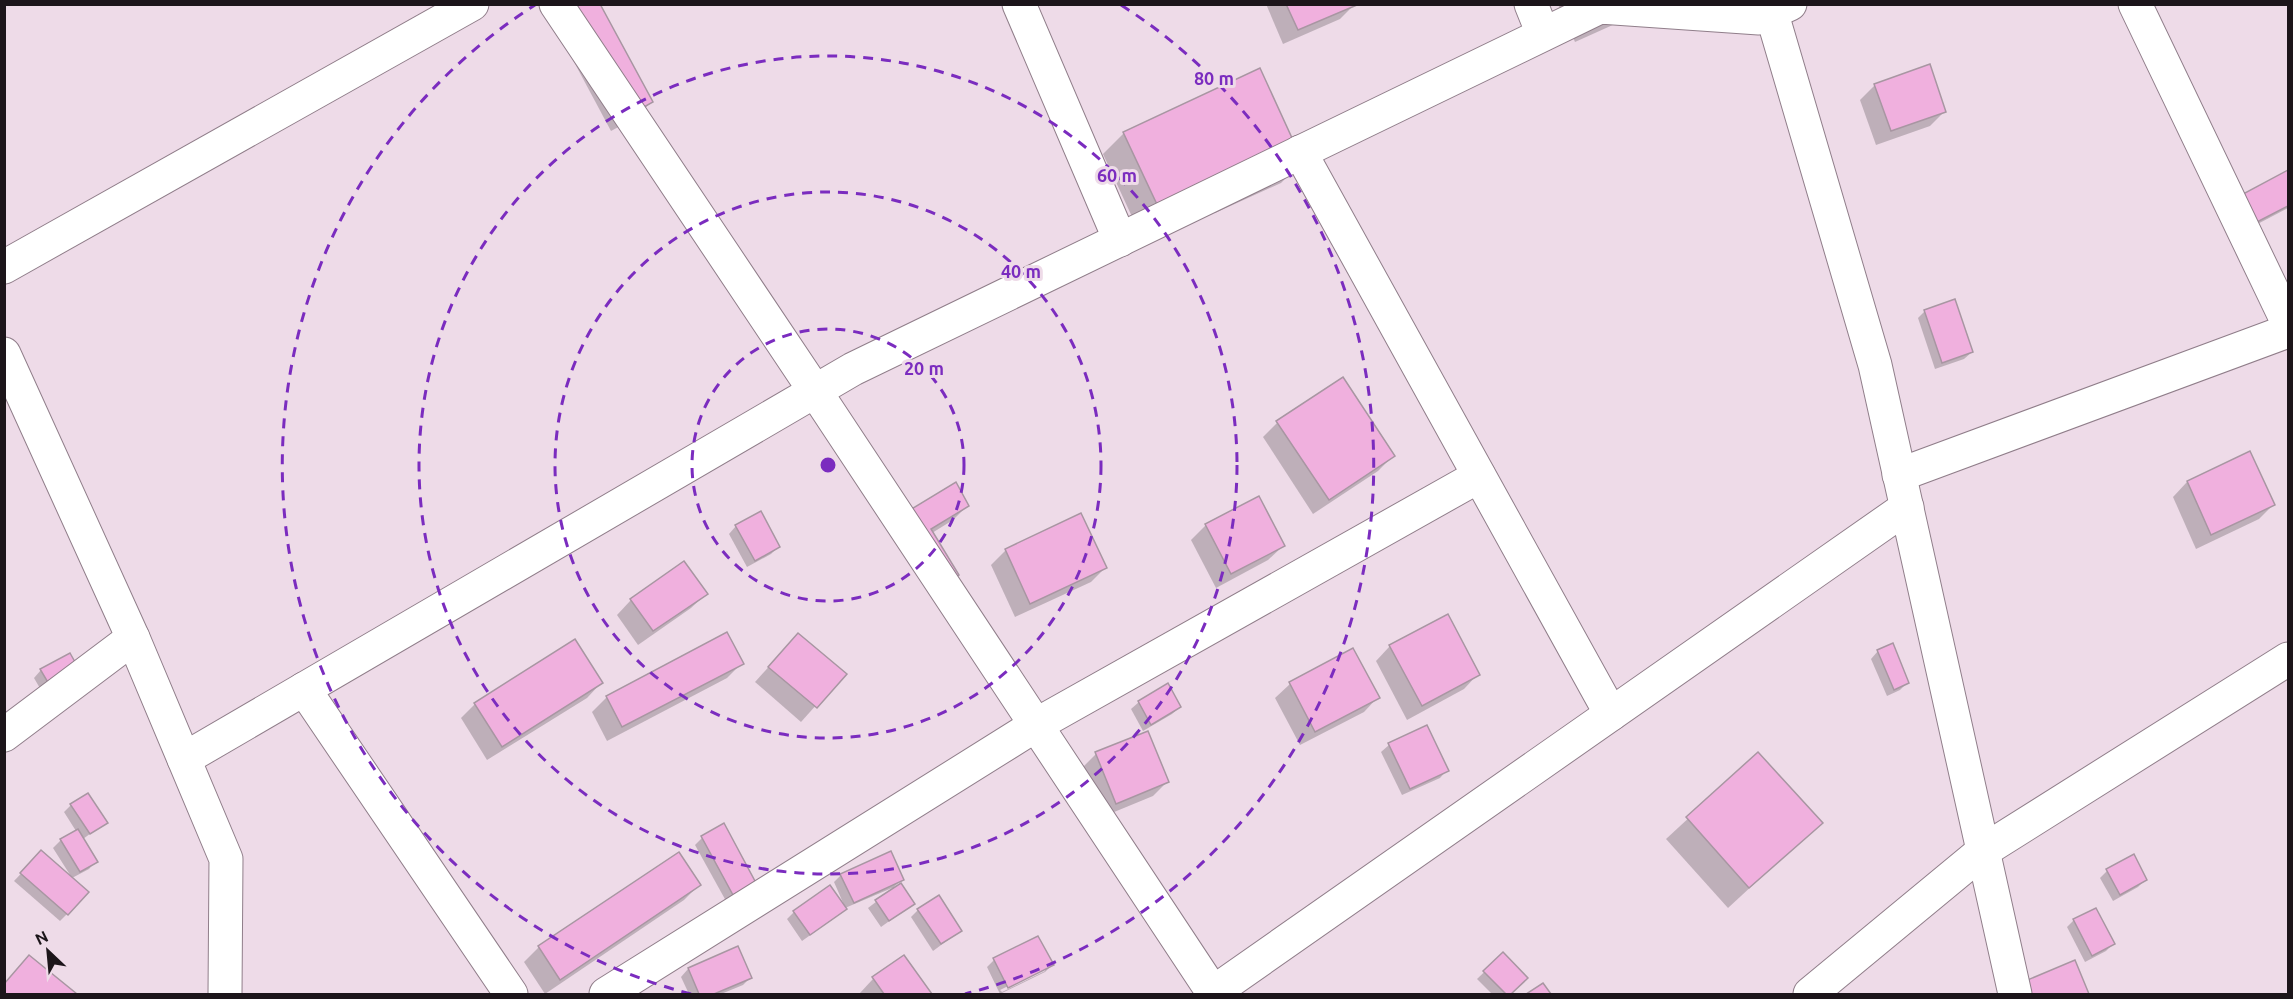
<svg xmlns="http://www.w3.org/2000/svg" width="2293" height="999" viewBox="0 0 2293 999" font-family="Ubuntu,sans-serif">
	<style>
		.shadow { fill: #0003; fill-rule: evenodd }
		.building { fill: #f0b0de; stroke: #a896a2; stroke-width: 1.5 }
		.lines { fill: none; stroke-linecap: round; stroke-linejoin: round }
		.street-casing { stroke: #907e8a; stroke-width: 35 }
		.street { stroke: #fff; stroke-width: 33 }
		.ring { fill: none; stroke: #7b2cbf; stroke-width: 3; stroke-dasharray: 10 8 }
		.centre { fill: #7b2cbf; stroke: #eedbe8; stroke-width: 3 }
		.ring-label { font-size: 18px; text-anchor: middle; font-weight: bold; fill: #7b2cbf; stroke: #eedbe8; stroke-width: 6; stroke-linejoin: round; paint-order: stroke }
	</style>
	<rect width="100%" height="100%" fill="#eedbe8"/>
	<g class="shadow">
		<path d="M 543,4 L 651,102 L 637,117 L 611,131 Z"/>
		<path d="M 1266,4 L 1355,4 L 1340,19 L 1283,44 Z"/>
		<path d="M 1558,4 L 1651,4 L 1646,10 L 1575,42 Z"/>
		<path d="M 1875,85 L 1945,111 L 1930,126 L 1876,145 L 1860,100 Z"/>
		<path d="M 1124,133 L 1302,162 L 1281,183 L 1215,213 L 1210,201 L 1140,234 L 1103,154 Z"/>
		<path d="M 2288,171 L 2288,208 L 2250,228 L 2243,195 Z"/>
		<path d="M 1925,311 L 1972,352 L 1964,359 L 1935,369 L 1918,318 Z"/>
		<path d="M 1277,423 L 1393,456 L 1378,471 L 1313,514 L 1263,437 Z"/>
		<path d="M 2249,453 L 2274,504 L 2259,519 L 2196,549 L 2173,497 L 2187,482 Z"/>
		<path d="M 968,505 L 953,520 L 932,533 L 892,528 Z"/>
		<path d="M 1206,525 L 1283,546 L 1268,560 L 1216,588 L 1191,540 Z"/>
		<path d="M 736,526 L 779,546 L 771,554 L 747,567 L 729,534 Z"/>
		<path d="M 1006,550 L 1105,568 L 1091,582 L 1015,617 L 991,565 Z"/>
		<path d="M 706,594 L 691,608 L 638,645 L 617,615 L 631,600 Z"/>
		<path d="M 1390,646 L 1478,674 L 1464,689 L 1407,720 L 1376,661 Z"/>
		<path d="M 784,650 L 844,674 L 801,722 L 755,682 Z"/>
		<path d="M 1352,650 L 1378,697 L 1364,712 L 1300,745 L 1275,698 L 1290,684 Z"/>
		<path d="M 1878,651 L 1907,683 L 1900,690 L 1887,696 L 1871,659 Z"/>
		<path d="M 69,655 L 48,702 L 34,678 L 41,670 Z"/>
		<path d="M 742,663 L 727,678 L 607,741 L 592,712 L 607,697 Z"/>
		<path d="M 601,683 L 587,698 L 487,760 L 461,718 L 475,704 Z"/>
		<path d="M 1139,702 L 1180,707 L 1172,714 L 1143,731 L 1131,709 Z"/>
		<path d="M 1426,727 L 1447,770 L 1440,778 L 1402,795 L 1381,752 L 1389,745 Z"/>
		<path d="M 1096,754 L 1167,782 L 1153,796 L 1102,817 L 1082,768 Z"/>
		<path d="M 1758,754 L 1820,823 L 1728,908 L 1666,839 Z"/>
		<path d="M 71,805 L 106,822 L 83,839 L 96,861 L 89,869 L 72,878 L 53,848 L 61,840 L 76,831 L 64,812 Z"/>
		<path d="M 702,838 L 747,889 L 726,901 L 695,845 Z"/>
		<path d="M 678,854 L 699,885 L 684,900 L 545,994 L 524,962 L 539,947 Z"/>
		<path d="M 34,860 L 67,914 L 60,921 L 14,881 Z"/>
		<path d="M 2107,871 L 2145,880 L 2138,887 L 2113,901 L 2100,878 Z"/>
		<path d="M 841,875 L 902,879 L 894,887 L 913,904 L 881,927 L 868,908 L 893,889 L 892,888 L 845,908 L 837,916 L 802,941 L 787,919 L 794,912 L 844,905 L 834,882 Z"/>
		<path d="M 918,910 L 960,931 L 933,951 L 911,917 Z"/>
		<path d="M 2074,920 L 2113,944 L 2106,951 L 2085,962 L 2067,927 Z"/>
		<path d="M 737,948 L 750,978 L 743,985 L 721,994 L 689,994 L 681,977 L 688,969 Z"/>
		<path d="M 1503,954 L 1526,978 L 1509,994 L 1492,994 L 1477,979 Z"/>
		<path d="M 29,957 L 75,994 L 4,994 L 4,984 Z"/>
		<path d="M 904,957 L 930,994 L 859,994 L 873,979 Z"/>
		<path d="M 994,960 L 1052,965 L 1045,972 L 1000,994 L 987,967 ZM 1045,968 L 1045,971 L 1002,992 L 1000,990 Z"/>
		<path d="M 2074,962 L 2087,994 L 2006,994 Z"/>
	</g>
	<g class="building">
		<path d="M 565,4 L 600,4 L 653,102 L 626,117 Z"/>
		<path d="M 1286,4 L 1357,4 L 1357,5 L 1298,30 Z"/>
		<path d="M 1930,64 L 1946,112 L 1891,131 L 1874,84 Z"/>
		<path d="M 1260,68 L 1303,162 L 1162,215 L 1123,132 Z"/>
		<path d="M 2288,170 L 2288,206 L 2257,222 L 2243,194 Z"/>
		<path d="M 1955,299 L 1973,352 L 1942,363 L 1924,310 Z"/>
		<path d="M 1343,377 L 1395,456 L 1329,500 L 1276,421 Z"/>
		<path d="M 2250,451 L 2275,505 L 2211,535 L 2187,481 Z"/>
		<path d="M 956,482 L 969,506 L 931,529 L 959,575 L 947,582 L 905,513 Z"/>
		<path d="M 1259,496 L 1285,546 L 1231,574 L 1205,524 Z"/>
		<path d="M 761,511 L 780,547 L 755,561 L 735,525 Z"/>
		<path d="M 1081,513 L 1107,568 L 1030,604 L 1005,549 Z"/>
		<path d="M 684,561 L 708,594 L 653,631 L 630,599 Z"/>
		<path d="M 1448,614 L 1480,675 L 1422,706 L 1389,645 Z"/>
		<path d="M 727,632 L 744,664 L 622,727 L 606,696 Z"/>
		<path d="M 798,633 L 847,674 L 817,708 L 768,667 Z"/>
		<path d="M 575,639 L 603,683 L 502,747 L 474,703 Z"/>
		<path d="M 1893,643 L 1909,683 L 1894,690 L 1877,650 Z"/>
		<path d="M 1353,648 L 1380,698 L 1315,732 L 1289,682 Z"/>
		<path d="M 70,653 L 85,680 L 56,696 L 40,669 Z"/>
		<path d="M 1168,683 L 1181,707 L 1151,725 L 1138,701 Z"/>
		<path d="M 1427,725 L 1449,771 L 1410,789 L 1388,743 Z"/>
		<path d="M 1148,731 L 1169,782 L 1116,804 L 1095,752 Z"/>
		<path d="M 1758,752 L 1823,823 L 1749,888 L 1686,817 Z"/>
		<path d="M 88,793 L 108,823 L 90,834 L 70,804 Z"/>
		<path d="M 724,823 L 756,883 L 733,895 L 701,836 Z"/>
		<path d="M 78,829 L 98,862 L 80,872 L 60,839 Z"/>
		<path d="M 41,850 L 89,892 L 68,915 L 20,873 Z"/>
		<path d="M 891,851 L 904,880 L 854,903 L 840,874 Z"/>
		<path d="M 679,852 L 701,885 L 560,980 L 538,946 Z"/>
		<path d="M 2134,854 L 2147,880 L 2120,895 L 2106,869 Z"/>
		<path d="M 901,883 L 915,904 L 889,921 L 875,900 Z"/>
		<path d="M 830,885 L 847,909 L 810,935 L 793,911 Z"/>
		<path d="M 939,895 L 962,931 L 941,944 L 917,909 Z"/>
		<path d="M 2096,908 L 2115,944 L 2092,956 L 2073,919 Z"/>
		<path d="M 1038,936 L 1054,965 L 1008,988 L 993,958 Z"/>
		<path d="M 738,946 L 752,978 L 714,994 L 699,994 L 688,968 Z"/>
		<path d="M 1503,952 L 1528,978 L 1511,994 L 1506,994 L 1483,971 Z"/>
		<path d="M 29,955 L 77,994 L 4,994 L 4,984 Z"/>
		<path d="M 904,955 L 932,994 L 884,994 L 872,977 Z"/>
		<path d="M 2075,960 L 2089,994 L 2015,994 L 2011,987 Z"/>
		<path d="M 1543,983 L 1551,994 L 1526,994 Z"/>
	</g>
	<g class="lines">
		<g class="street-casing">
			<g id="street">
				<path d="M 556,4 L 815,391 L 1214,994"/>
				<path d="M 1019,4 L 1120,240"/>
				<path d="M 1531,4 L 1543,34"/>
				<path d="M 1769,4 L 1875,365 L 2015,994"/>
				<path d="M 2135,4 L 2288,323"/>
				<path d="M 1300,152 L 1611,714"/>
				<path d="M 4,267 L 472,4"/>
				<path d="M 4,354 L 133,638 L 226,859 L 225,994"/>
				<path d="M 1899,475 L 2288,331"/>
				<path d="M 304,689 L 511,994"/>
				<path d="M 4,735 L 133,638"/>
				<path d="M 184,759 L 853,369 L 1600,7 L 1759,18 L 1790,4"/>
				<path d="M 606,994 L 1036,725 L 1479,476"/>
				<path d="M 1211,994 L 1907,507"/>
				<path d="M 1810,994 L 1983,851 L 2288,659"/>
			</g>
		</g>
		<use href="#street" class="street"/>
	</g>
	<g class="ring">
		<circle cx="828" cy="465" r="136"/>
		<circle cx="828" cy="465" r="273"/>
		<circle cx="828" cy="465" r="409"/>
		<path d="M691 994A546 546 0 0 1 535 5M1121 5A546 546 0 0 1 965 994"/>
	</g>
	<circle cx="828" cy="465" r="9" class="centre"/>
	<g class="ring-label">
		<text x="1214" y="85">80 m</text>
		<text x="1117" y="182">60 m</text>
		<text x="1021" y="278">40 m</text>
		<text x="924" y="375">20 m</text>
	</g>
	<rect width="2293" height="999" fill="none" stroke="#1c151a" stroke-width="12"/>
	<g transform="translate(48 951) rotate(334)" stroke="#eedbe8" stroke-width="4.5" paint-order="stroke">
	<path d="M0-4.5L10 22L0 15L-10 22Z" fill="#1c151a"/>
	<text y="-9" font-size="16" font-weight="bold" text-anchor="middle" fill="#1c151a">N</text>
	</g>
</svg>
